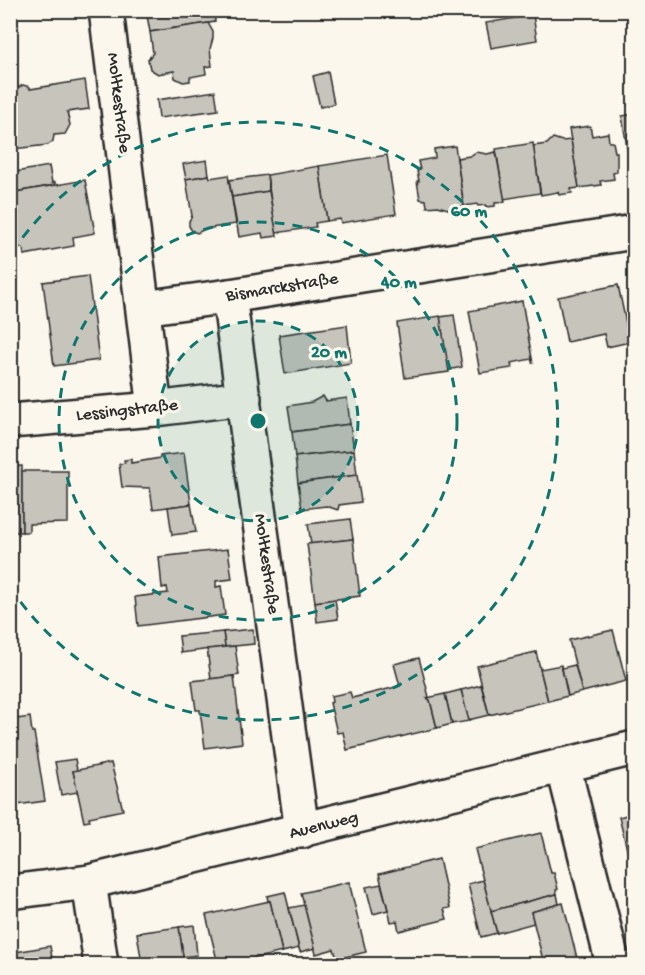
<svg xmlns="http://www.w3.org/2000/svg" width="645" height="975" viewBox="0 0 645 975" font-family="'Gochi Hand',sans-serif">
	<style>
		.building { fill: #c7c4bc; stroke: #2b2b2b; stroke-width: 1.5 }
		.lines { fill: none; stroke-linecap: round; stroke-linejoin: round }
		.minor-casing { stroke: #2b2b2b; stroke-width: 38 }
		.minor { stroke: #fbf7ec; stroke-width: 33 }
		.ring { fill: none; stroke: #0f766e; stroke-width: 3; stroke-dasharray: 10 8 }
		.labels { text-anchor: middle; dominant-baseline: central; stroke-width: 6; stroke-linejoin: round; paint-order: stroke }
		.street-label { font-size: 18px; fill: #2b2b2b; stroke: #fbf7ec }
		.centre { fill: #0f766e; stroke: #fbf7ec; stroke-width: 3 }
		.ring-label { font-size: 18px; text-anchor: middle; font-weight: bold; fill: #0f766e; stroke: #fbf7ec; stroke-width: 6; stroke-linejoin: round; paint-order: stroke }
	</style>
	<rect width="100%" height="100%" fill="#fbf7ec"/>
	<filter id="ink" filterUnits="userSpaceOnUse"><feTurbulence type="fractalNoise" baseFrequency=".0167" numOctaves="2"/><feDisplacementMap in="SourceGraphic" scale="12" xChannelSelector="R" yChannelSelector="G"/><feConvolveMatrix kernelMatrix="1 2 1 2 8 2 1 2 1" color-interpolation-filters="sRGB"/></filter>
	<g filter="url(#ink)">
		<g class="building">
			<path d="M 146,10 L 214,10 L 215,22 L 150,32 Z"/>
			<path d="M 533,15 L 537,40 L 491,48 L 486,23 Z"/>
			<path d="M 208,23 L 213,32 L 213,38 L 210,49 L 212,66 L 205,67 L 206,74 L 190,77 L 190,81 L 183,82 L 175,78 L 174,71 L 158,74 L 150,69 L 148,59 L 153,53 L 150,32 Z"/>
			<path d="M 328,72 L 334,104 L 320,107 L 313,76 Z"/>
			<path d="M 85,80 L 89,109 L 67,112 L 70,125 L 65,134 L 54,135 L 53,141 L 48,145 L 13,149 L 12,142 L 10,142 L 10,93 L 13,90 L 23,85 L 30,87 L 30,89 Z"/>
			<path d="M 215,91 L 218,110 L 159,118 L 157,100 Z"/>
			<path d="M 634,114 L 634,153 L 628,154 L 622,116 Z"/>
			<path d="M 590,126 L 592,136 L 608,133 L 609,142 L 613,142 L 615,152 L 617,152 L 617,172 L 613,173 L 614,179 L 600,181 L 601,185 L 579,188 L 569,129 Z"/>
			<path d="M 553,138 L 562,141 L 571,140 L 579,188 L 571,189 L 572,193 L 559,195 L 558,192 L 541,195 L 533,146 L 547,144 Z"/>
			<path d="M 533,143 L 540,193 L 504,199 L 496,149 Z"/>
			<path d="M 455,146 L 464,206 L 448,209 L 438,206 L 427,207 L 426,200 L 420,199 L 417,181 L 419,181 L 417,171 L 420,170 L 418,161 L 435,158 L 434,149 Z"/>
			<path d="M 476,152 L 487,154 L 496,152 L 505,202 L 495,203 L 495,206 L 486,207 L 486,205 L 478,206 L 477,204 L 464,206 L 457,158 L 470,156 Z"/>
			<path d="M 387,155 L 396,214 L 341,223 L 340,219 L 327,221 L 319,166 Z"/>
			<path d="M 207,160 L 209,175 L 186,179 L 183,164 Z"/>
			<path d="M 49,166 L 52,183 L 55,182 L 55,185 L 10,193 L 10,173 Z"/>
			<path d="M 319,166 L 327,221 L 315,223 L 316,227 L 276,233 L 267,175 Z"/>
			<path d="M 209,175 L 210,178 L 228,175 L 236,224 L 205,229 L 197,233 L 192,231 L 189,226 L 189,221 L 192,216 L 186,179 Z"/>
			<path d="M 267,175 L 269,191 L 232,197 L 229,180 Z"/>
			<path d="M 85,180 L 95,233 L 73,237 L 74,246 L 24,255 L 23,248 L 15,249 L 10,225 L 10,193 Z"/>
			<path d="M 269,191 L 277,236 L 263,238 L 262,233 L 239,237 L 232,197 Z"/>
			<path d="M 88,276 L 99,360 L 54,366 L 43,282 Z"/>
			<path d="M 618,285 L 630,342 L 607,347 L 604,334 L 567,342 L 558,297 Z"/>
			<path d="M 522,301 L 533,364 L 531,359 L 511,363 L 512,368 L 480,373 L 469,311 Z"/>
			<path d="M 454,315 L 462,367 L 448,370 L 440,317 Z"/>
			<path d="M 440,316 L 449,372 L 405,378 L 397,323 Z"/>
			<path d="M 347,325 L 351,363 L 285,374 L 279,335 Z"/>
			<path d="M 323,396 L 326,401 L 347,398 L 350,424 L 292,432 L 288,406 L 312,402 Z"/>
			<path d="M 350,424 L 354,450 L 295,457 L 292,432 Z"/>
			<path d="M 354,450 L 357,475 L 298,483 L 295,457 Z"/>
			<path d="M 184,453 L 191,504 L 153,509 L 150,488 L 122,487 L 119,464 L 125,463 L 124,460 L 131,459 L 131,463 L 160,458 L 160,456 Z"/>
			<rect x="10" y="466" width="12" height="66"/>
			<path d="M 22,471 L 68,471 L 68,523 L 29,524 L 29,532 L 22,532 Z"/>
			<path d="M 357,475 L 361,502 L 339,505 L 338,510 L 326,506 L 302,509 L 298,483 Z"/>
			<path d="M 191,504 L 196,532 L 172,535 L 168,507 Z"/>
			<path d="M 350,519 L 353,539 L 311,544 L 308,524 Z"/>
			<path d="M 353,539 L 360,596 L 315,602 L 307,544 Z"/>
			<path d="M 228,549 L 232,579 L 216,581 L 216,587 L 221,586 L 225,615 L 138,626 L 135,597 L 168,593 L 167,587 L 162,588 L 159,557 Z"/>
			<path d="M 335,599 L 338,619 L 317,622 L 315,602 Z"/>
			<path d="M 253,629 L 254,644 L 225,647 L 223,632 Z"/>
			<path d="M 613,630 L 626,681 L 582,692 L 569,640 Z"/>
			<path d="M 223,632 L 225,647 L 181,653 L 179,636 Z"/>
			<path d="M 235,646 L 239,675 L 211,679 L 207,649 Z"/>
			<path d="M 536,652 L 548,701 L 489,715 L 477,666 Z"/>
			<path d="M 419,658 L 429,697 L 427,698 L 430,700 L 437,728 L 347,750 L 343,732 L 337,733 L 330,703 L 332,702 L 331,696 L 350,692 L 352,698 L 400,686 L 394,664 Z"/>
			<path d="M 561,665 L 568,696 L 548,701 L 540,669 Z"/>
			<path d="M 575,665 L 582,692 L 568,696 L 562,668 Z"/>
			<path d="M 234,676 L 242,743 L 205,748 L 200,710 L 196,710 L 192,681 Z"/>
			<path d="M 481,685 L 489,715 L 468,720 L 461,690 Z"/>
			<path d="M 461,690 L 469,721 L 452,724 L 445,694 Z"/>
			<path d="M 445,694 L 452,724 L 437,728 L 430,700 L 427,698 Z"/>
			<path d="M 30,717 L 32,732 L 34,732 L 45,801 L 10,806 L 10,720 Z"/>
			<path d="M 75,759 L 77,770 L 73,771 L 78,792 L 61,795 L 55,762 Z"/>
			<path d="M 111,763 L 123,810 L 89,817 L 90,821 L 84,822 L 73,771 Z"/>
			<path d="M 634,813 L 634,869 L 632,870 L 619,817 Z"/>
			<path d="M 541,833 L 551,873 L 554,873 L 558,889 L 556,890 L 557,894 L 491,911 L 475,849 Z"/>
			<path d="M 439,859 L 450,908 L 444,909 L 447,919 L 399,931 L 397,921 L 391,922 L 379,874 Z"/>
			<path d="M 483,880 L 497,933 L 481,937 L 468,884 Z"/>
			<path d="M 349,882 L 366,952 L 337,959 L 334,949 L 316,954 L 301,893 Z"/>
			<path d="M 381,884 L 388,910 L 373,914 L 366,887 Z"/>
			<path d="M 285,892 L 299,948 L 282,952 L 270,901 L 268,901 L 267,896 Z"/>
			<path d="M 557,894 L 559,904 L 531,912 L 534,923 L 497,933 L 491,911 Z"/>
			<path d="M 270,901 L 282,952 L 245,961 L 246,964 L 218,964 L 206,915 Z"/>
			<path d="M 563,903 L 577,958 L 554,964 L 544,964 L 531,912 Z"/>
			<path d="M 304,905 L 315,948 L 300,952 L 289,908 Z"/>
			<path d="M 194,925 L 197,955 L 183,957 L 179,927 Z"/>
			<path d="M 179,927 L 184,964 L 142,964 L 137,933 Z"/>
			<path d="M 50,946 L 53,964 L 10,964 L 10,953 Z"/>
		</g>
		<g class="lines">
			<g class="minor-casing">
				<g id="minor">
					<path d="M 106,10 L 155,409"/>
					<path d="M 229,296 L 302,831"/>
					<path d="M 143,308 L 229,296 L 634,232"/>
					<path d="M 10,421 L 155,409 L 244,398"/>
					<path d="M 563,765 L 613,964"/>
					<path d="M 89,882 L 101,964"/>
					<path d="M 10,892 L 89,882 L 634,748"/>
				</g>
			</g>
			<use href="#minor" class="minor"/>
		</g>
	</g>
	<circle cx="258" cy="421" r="100" fill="#0f766e" fill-opacity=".12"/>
	<g class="ring">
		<circle cx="258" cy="421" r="100"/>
		<circle cx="258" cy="421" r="199"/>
		<path d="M12 252A299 299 0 1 1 12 590"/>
	</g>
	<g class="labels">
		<g class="street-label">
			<text transform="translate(118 103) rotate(83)">Moltkestraße</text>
			<text transform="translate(282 288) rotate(-9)">Bismarckstraße</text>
			<text transform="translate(127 411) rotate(-6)">Lessingstraße</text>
			<text transform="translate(266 564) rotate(82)">Moltkestraße</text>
			<text transform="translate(324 826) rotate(-14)">Auenweg</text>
		</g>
	</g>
	<circle cx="258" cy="421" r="9" class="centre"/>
	<g class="ring-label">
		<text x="469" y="216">60 m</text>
		<text x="399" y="287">40 m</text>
		<text x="329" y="357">20 m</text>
	</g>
	<rect width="645" height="975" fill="none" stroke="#fbf7ec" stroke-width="36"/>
	<rect x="18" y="18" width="609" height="939" fill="none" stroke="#2b2b2b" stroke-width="2" filter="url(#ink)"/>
</svg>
